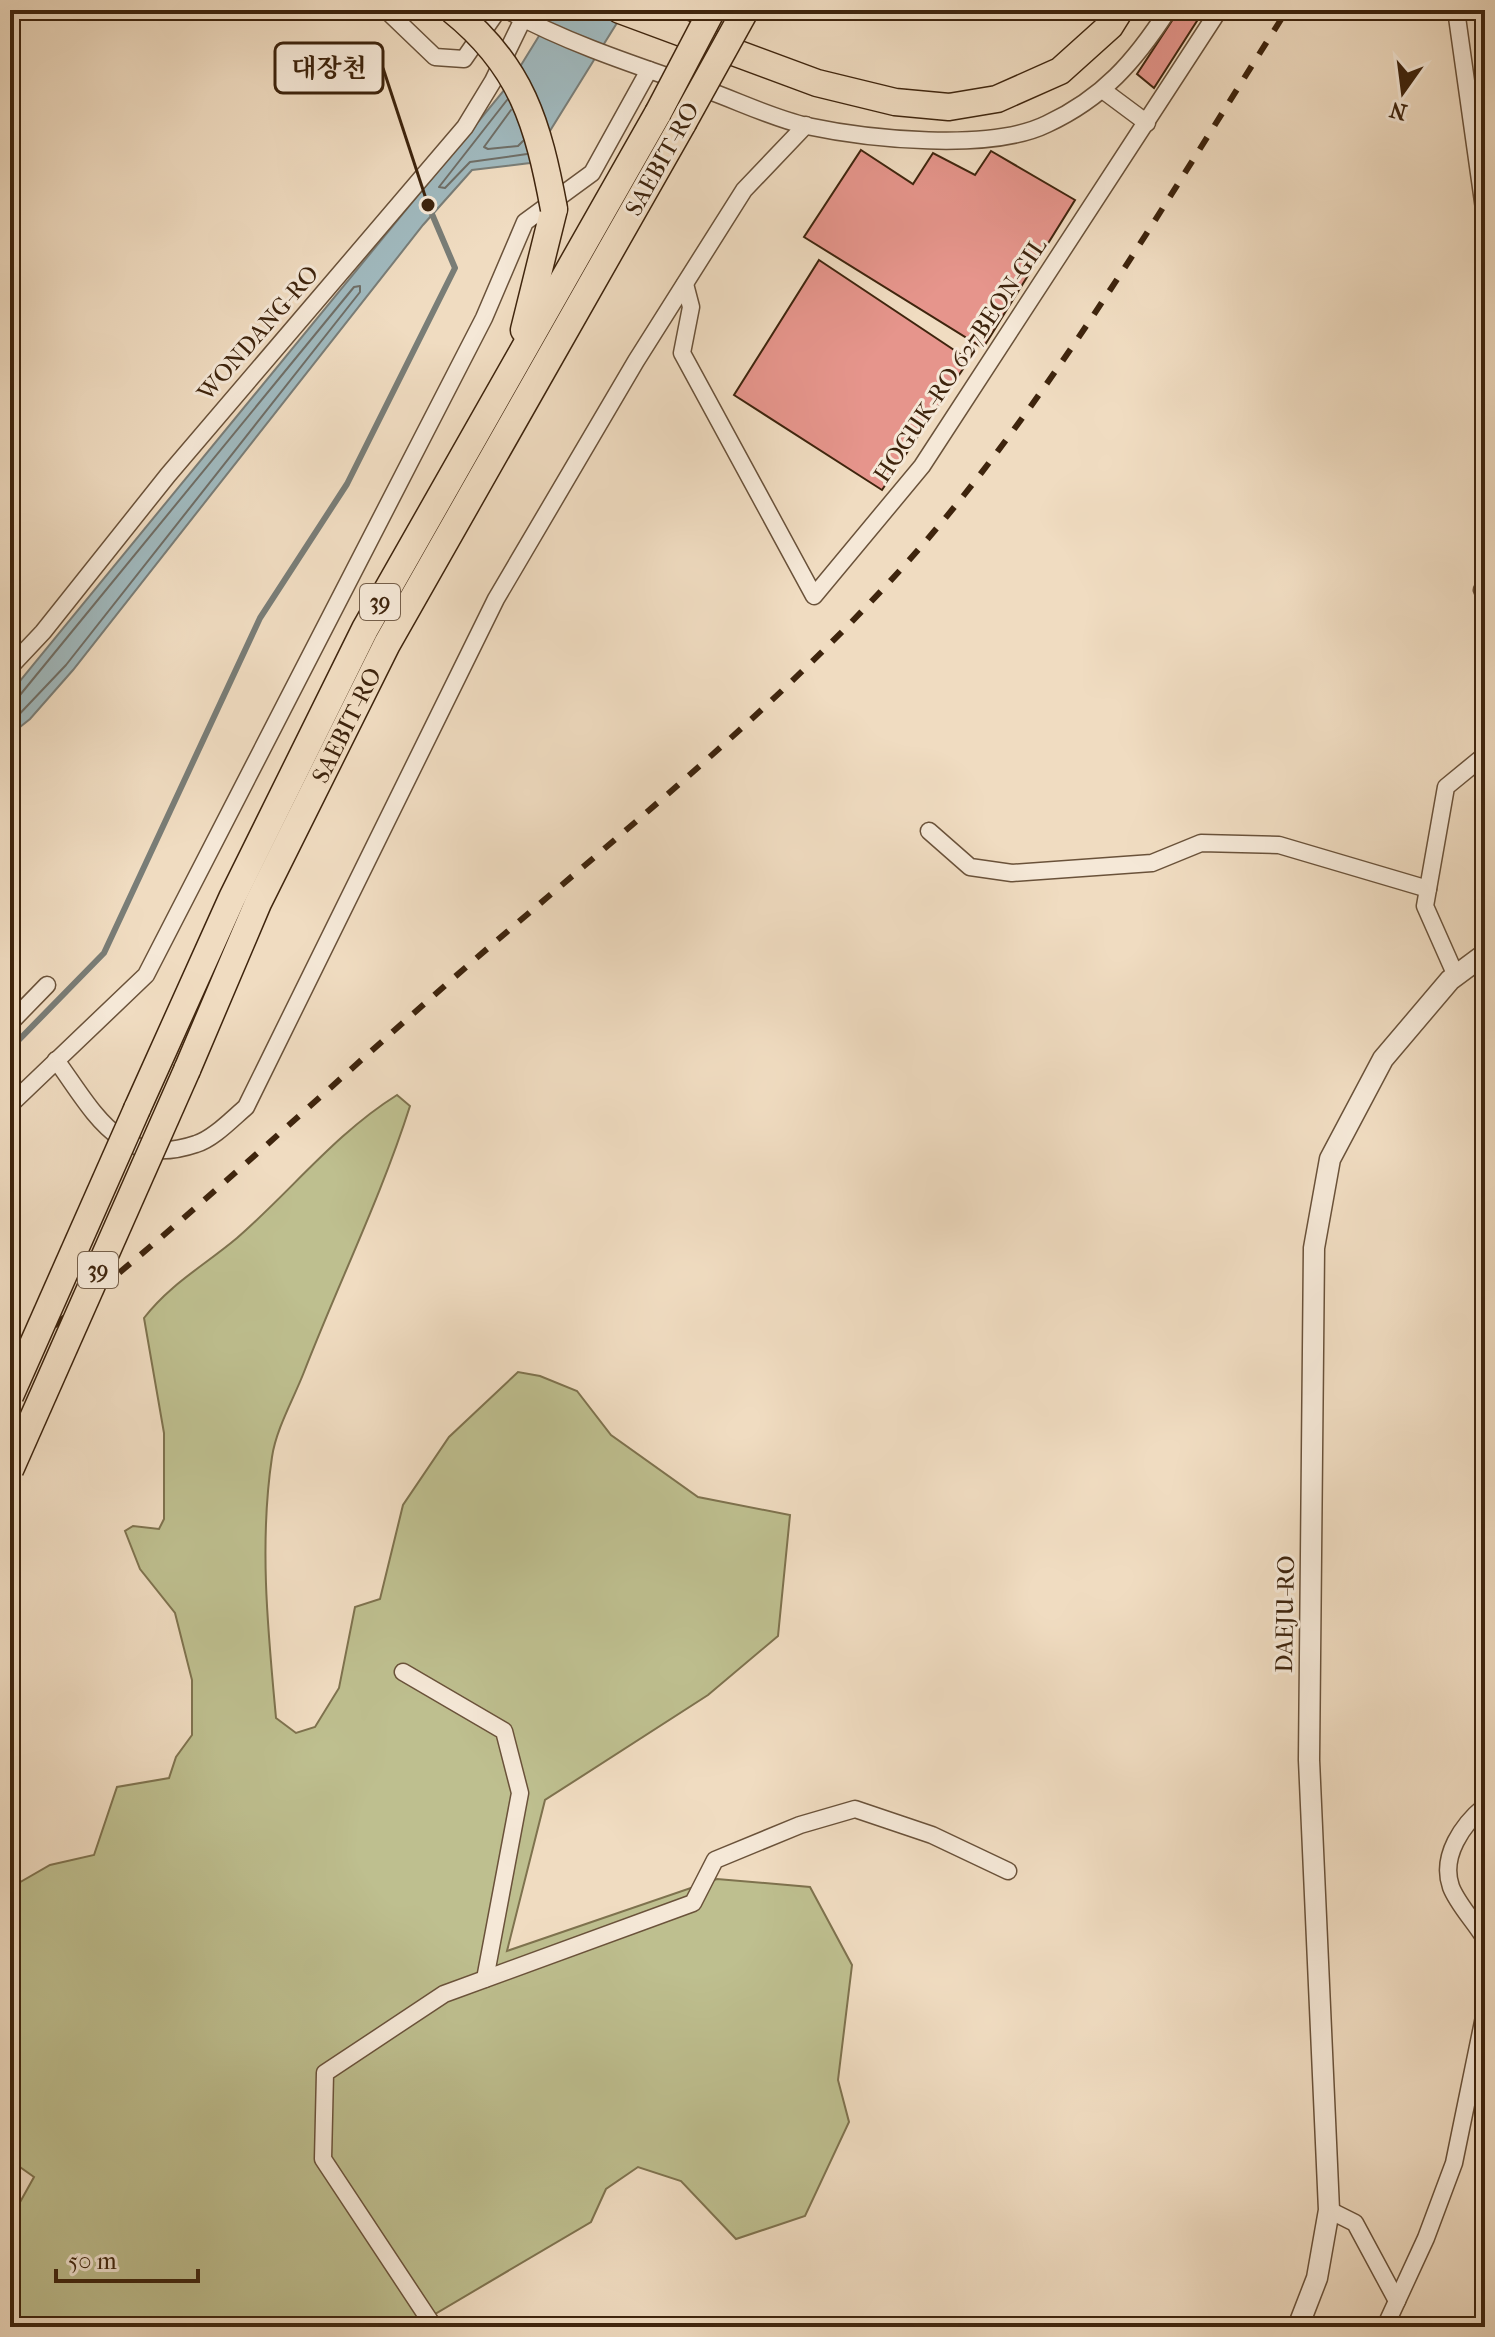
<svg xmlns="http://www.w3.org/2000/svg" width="1495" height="2337" viewBox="0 0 1495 2337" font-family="'IM FELL French Canon','Noto Serif KR',serif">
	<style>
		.green { fill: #bebf8f; stroke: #7e724e; stroke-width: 2 }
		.water { fill: #a0b9be; stroke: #797d77; stroke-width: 2 }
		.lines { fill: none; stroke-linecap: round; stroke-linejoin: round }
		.shore { stroke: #6f6e66; stroke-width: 2 }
		.stream { stroke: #797d77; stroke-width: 6 }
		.building { fill: #e6958c; stroke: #3e240d; stroke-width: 2 }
		.minor-casing { stroke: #6a523a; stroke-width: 19 }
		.tertiary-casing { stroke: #6a523a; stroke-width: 23 }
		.trunk-casing { stroke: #3e240d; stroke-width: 29 }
		.minor { stroke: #f5e8d7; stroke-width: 16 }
		.tertiary { stroke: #f5e8d7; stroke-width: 20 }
		.trunk { stroke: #f0dcc1; stroke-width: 26 }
		.rail { stroke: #3e240d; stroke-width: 6; stroke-dasharray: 14 14; stroke-linecap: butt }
		.trunk-bridge-casing { stroke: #3e240d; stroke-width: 29; stroke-linecap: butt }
		.trunk-bridge { stroke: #f0dcc1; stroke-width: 26 }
		.labels { text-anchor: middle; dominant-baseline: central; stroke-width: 6; stroke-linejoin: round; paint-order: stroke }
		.shield { fill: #f5e8d7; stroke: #755f4a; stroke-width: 2 }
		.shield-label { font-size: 22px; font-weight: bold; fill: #3e240d }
		.street-label { font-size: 24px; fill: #3e240d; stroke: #f5e8d7 }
		.leader { fill: none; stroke: #3e240d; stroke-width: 3 }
		.callout-dot { fill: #3e240d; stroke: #f5e8d7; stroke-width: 3 }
		.callout { fill: #f5e8d7; stroke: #3e240d; stroke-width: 3 }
		.callout-label { font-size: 26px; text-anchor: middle; font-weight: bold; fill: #3e240d }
	</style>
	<rect width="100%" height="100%" fill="#f0dcc1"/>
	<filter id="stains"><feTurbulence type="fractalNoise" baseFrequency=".0025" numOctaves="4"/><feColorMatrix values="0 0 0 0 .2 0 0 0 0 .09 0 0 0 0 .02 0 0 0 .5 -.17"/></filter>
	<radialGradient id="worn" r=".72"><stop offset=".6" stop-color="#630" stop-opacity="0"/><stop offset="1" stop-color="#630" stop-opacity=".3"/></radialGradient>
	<path class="green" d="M 397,1095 L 410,1106 C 381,1197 339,1282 304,1372 C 294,1398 276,1429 272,1457 C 259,1543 268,1632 276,1718 L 296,1733 L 315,1727 L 339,1688 L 355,1607 L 380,1599 L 403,1505 L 449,1437 L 518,1372 L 540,1376 L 577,1391 L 611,1435 L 698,1497 L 790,1515 L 778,1636 L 708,1695 L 545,1800 L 507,1951 L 717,1879 L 810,1887 L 852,1965 L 838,2080 L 849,2122 L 805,2216 L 736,2239 L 681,2181 L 638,2167 L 606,2189 L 591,2222 L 413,2327 L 20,2327 L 10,2302 L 14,2213 L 34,2177 L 10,2160 L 10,1888 L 50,1865 L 94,1855 L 117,1787 L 169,1778 L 176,1757 L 192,1735 L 192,1680 L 175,1613 L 140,1569 L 125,1531 L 133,1526 L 159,1529 L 164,1519 L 164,1433 L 144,1318 C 170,1284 205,1265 237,1238 C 291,1191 336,1133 397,1095 Z"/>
	<path class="water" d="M 555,10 L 625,10 L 530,163 L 472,170 L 423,225 L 73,670 L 30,719 L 10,735 L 10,693 L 510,83 Z"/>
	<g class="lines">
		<g class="shore">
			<path d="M 507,100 L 439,187 L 445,188 L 470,162 L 527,154"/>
			<path d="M 511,110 L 484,147 L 488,149 L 518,146 L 523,141"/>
			<path d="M 10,699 L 20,695 L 354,287 L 360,286 L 360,292 L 66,665 L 10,724"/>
		</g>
		<path class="stream" d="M 10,1049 L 104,953 L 260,618 L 347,484 L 455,268 L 429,207"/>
	</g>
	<g class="building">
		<path d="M 1179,10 L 1204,10 L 1154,88 L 1137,74 Z"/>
		<path d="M 861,150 L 913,184 L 933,153 L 975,175 L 991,151 L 1075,200 L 983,348 L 804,237 Z"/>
		<path d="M 819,260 L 969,360 L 882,490 L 734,395 Z"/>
	</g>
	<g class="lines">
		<g class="minor-casing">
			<g id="minor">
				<path d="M 386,10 L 435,57 L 464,59 L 498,10"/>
				<path d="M 507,10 C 569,44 638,66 704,89 C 738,101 772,118 807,126 C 868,139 990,152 1047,124 C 1103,98 1135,61 1168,10"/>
				<path d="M 1456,10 L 1485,216"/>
				<path d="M 1104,91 L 1147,123"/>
				<path d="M 685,284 L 691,307 L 682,353 L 814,596 L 922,466 L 1219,10"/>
				<path d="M 1482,590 L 1485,592"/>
				<path d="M 10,667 L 43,632 L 168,475 L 465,127 L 493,81 L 523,19"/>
				<path d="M 929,831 L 970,867 L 1012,873 L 1152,863 L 1201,843 L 1279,845 L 1428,889"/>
				<path d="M 1456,976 L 1425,906 L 1446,787 L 1485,755"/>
				<path d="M 10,1023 L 47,985"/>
				<path d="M 56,1060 C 94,1112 120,1170 196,1144 C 213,1139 232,1119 246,1107 L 496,599 L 636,361 L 744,190 L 806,125"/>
				<path d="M 10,1105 L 146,975 L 484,318 L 525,222 L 592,173 L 649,70"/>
				<path d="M 403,1672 L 504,1731 L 520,1793 L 485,1979"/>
				<path d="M 1485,1806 C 1463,1824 1440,1856 1451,1887 C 1458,1905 1475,1922 1485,1939"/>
				<path d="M 1329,2210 L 1355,2223 L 1397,2301"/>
				<path d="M 434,2327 L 323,2159 L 325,2073 L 444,1994 L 693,1903 L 715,1860 L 800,1825 L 855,1809 L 932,1835 L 1008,1871"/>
				<path d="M 1385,2327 L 1426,2238 L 1454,2163 L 1485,2012"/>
			</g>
		</g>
		<g class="tertiary-casing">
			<path id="tertiary" d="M 1298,2327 L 1317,2278 L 1329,2210 L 1309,1760 L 1314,1248 L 1330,1159 L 1383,1059 L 1450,980 L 1485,954"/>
		</g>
		<g class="trunk-casing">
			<g id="trunk">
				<path d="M 620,10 L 817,83 L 895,102 L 949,107 L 997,99 L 1060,71 L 1110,26 L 1120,10"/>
				<path d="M 524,330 L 554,209"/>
				<path id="s1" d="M 187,1070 L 258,903 L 387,644 L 683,123"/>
				<path d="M 137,1109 L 232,898 L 365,629 L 658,113"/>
			</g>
		</g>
		<use href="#minor" class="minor"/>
		<use href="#tertiary" class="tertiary"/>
		<use href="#trunk" class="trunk"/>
		<path class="rail" d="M 10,1360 C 173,1236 319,1095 473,961 C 643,814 823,672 964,495 C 1083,345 1184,172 1287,10"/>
		<g class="trunk-bridge-casing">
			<g id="trunk-bridge">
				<path d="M 452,10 C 522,66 538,124 554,209"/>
				<path d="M 658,113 L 712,10"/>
				<path d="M 683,123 L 745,11"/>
				<path d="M 10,1396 L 137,1109"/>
				<path d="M 10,1470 L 187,1070"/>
			</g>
		</g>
		<use href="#trunk-bridge" class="trunk-bridge"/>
	</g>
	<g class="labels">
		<g class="shield">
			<rect x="360" y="584" width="40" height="36" rx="6"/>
			<rect x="78" y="1252" width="40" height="36" rx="6"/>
		</g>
		<g class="shield-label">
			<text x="380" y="602">39</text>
			<text x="98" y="1270">39</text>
		</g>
		<g class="street-label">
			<text transform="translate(662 159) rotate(-61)">SAEBIT-RO</text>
			<text transform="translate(258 333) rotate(-49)">WONDANG-RO</text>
			<text transform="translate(960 360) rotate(-56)">HOGUK-RO 627BEON-GIL</text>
			<text stroke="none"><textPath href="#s1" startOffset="380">SAEBIT-RO</textPath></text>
			<text transform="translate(1285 1614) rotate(-89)">DAEJU-RO</text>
		</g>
	</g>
	<path class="leader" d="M428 205L383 68"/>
	<circle class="callout-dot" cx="428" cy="205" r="8"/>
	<rect class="callout" x="275" y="43" width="108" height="50" rx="8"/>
	<g class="callout-label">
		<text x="329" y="77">대장천</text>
	</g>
	<rect width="1495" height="2337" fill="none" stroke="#f0dcc1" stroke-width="40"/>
	<rect x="12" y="12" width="1471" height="2313" fill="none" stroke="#3e240d" stroke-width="4"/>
	<rect x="20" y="20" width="1455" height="2297" fill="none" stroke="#3e240d" stroke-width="2"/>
	<g transform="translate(1403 92) rotate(194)" stroke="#f5e8d7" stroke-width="6" paint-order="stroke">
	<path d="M0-6L14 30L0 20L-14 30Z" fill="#3e240d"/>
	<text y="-12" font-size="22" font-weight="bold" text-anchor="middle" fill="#3e240d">N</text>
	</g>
	<path d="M56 2269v12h142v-12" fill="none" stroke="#3e240d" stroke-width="4"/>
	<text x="68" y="2269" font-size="24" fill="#3e240d" stroke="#f5e8d7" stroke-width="6" paint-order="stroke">50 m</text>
	<rect width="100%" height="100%" filter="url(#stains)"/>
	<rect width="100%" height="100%" fill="url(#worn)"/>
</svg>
